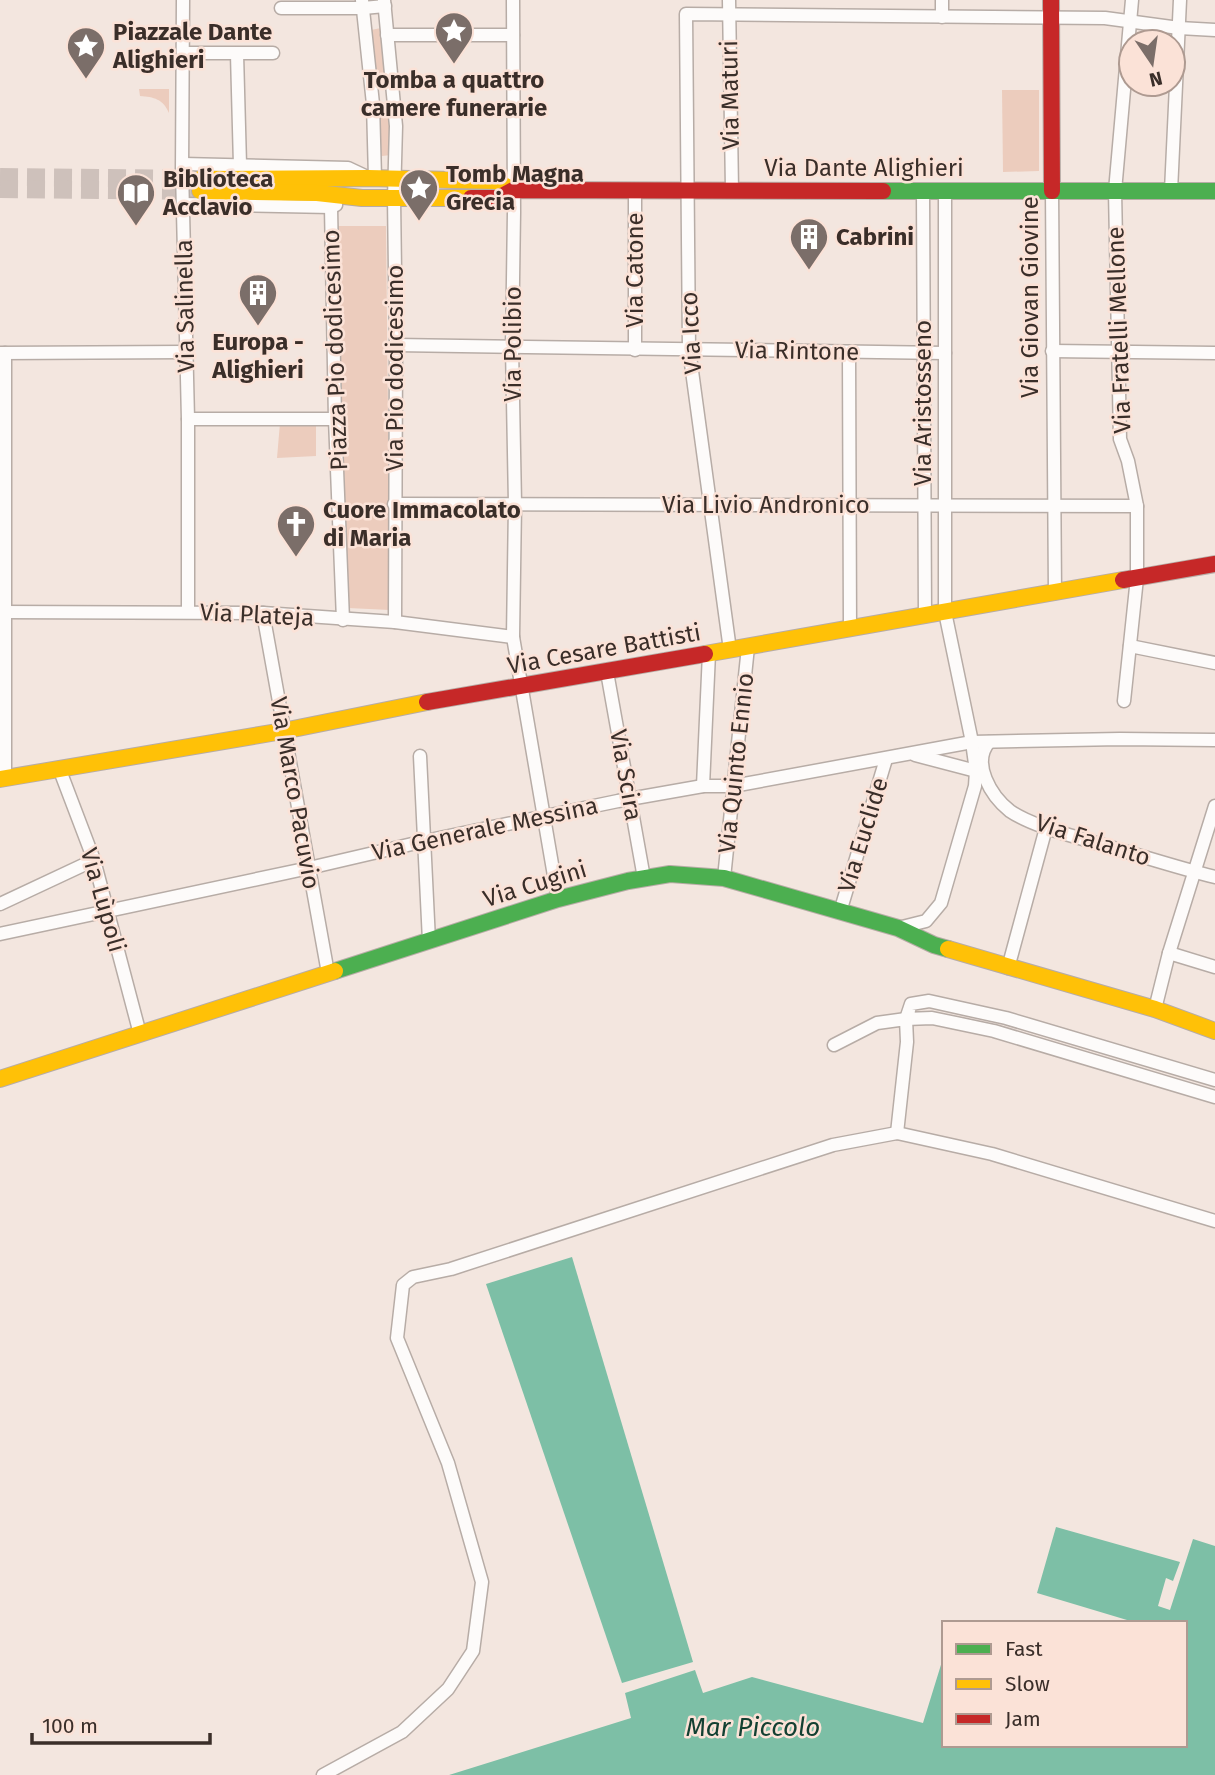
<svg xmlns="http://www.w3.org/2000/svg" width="1215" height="1775" viewBox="0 0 1215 1775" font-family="'Fira Sans',sans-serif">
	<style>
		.green { fill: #ecccbd }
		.water { fill: #7dbfa6 }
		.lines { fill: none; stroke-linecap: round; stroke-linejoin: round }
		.secondary-tunnel { stroke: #cec1bb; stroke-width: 18; stroke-dasharray: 18 9; stroke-linecap: butt }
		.street-casing { stroke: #b7aca6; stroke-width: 15 }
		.fast-casing { stroke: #b7aca6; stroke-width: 18 }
		.slow-casing { stroke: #b7aca6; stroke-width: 18 }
		.jam-casing { stroke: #b7aca6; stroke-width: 18 }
		.street { stroke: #fdfbfa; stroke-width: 12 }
		.fast { stroke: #4caf50; stroke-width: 16 }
		.slow { stroke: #ffc107; stroke-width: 16 }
		.jam { stroke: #c62828; stroke-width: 16 }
		.labels { text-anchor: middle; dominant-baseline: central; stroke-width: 5; stroke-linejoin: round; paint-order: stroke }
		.poi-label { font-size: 24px; font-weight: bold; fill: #3a2e29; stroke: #fbe2d7; text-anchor: start }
		.street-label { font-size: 24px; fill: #3a2e29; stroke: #fbe2d7 }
		.water-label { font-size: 26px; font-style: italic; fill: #134032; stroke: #fbe2d7 }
	</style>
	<rect width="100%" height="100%" fill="#f3e6df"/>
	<g class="green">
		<path d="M 381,28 L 388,83 L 386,87 L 376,85 L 371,30 Z"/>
		<path d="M 139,89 L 169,89 L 169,113 C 163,99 154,97 140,96 Z"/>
		<path d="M 1002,90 L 1039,90 L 1039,171 L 1003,172 Z"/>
		<path d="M 389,107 L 391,155 L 382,156 L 378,154 L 378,108 Z"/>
		<path d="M 337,226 L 386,226 L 390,610 L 348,608 Z"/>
		<path d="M 316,422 L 316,456 L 277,458 L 280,423 Z"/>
	</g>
	<g class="water">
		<path d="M 572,1257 L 693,1662 L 622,1683 L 486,1284 Z"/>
		<path d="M 1056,1527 L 1180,1562 L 1173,1581 L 1166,1578 L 1158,1606 L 1170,1610 L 1193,1539 L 1215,1546 L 1215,1775 L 449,1775 L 631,1718 L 625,1693 L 695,1670 L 703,1693 L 752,1677 L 923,1723 L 944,1655 L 944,1745 L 1185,1745 L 1185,1623 L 1137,1623 L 1037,1593 Z"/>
	</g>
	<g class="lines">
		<g class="secondary-tunnel">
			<path d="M 0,177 L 200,179"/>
			<path d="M 0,189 L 200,191"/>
		</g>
		<g class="street-casing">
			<g id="street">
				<path d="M 183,0 L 182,170 L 188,419 L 188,612"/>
				<path d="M 362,0 L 373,104 L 375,178"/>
				<path d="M 384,0 L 396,126 L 394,198 L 396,345 L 395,622"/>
				<path d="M 513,0 L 514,212 L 512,348 L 515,504 L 513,637 L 558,899"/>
				<path d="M 729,0 L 732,190"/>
				<path d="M 281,8 L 363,8 L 385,6"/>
				<path d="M 942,17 L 942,0"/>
				<path d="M 387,35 L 513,35"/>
				<path d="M 183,53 L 273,53"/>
				<path d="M 237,54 L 240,165"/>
				<path d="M 183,164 L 348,168 L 365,176"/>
				<path d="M 635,190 L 635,350"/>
				<path d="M 923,191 L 925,616"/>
				<path d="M 1052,191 L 1055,593"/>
				<path d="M 1171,191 L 1180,0"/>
				<path d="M 183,204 L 331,207 L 336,205"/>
				<path d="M 331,207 L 335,419 L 343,620"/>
				<path d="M 396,345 L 945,353"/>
				<path d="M 1052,351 L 1215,353"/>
				<path d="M 849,352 L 850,629"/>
				<path d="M 0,353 L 186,352"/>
				<path d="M 188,419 L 335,419"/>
				<path d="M 394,504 L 1137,506"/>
				<path d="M 0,612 L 263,613 L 395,622 L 513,637"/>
				<path d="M 263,613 L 328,973"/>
				<path d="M 1130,646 L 1215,663"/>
				<path d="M 730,650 L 689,349 L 686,14 L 1105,18 L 1179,28 L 1215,30"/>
				<path d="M 607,672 L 644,878"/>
				<path d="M 1124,701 L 1137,578 L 1137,506 L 1128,461 L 1120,439 L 1115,191 L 1132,0"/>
				<path d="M 989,742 C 971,763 991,796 1010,811 C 1032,826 1070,835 1096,843 C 1136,854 1175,867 1215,877"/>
				<path d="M 915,755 L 976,771"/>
				<path d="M 420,756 L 429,941"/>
				<path d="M 59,768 L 94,860 L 140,1034"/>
				<path d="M 5,778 L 5,353"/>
				<path d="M 703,786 L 709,653"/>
				<path d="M 724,878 L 748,647"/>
				<path d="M 0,904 L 94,860"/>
				<path d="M 840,912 L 886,759"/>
				<path d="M 898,928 L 926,921 L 941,903 L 975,786 L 976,771 L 972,742 L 945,612 L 945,191"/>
				<path d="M 0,934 L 309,868 L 425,841 L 618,801 L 703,786 L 733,786 L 972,742 L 1120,739 L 1215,740"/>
				<path d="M 1169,953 L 1215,967"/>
				<path d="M 1008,968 L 1046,828"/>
				<path d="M 1155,1009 L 1169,953 L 1215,806"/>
				<path d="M 834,1045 L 877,1023 L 906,1019 L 907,1042 L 897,1133"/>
				<path d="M 1215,1080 L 1006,1018 L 929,1001 L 911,1004 L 906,1019 L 932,1018 L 994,1031 L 1215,1097"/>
				<path d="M 323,1775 L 402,1732 L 448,1689 L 473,1651 L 482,1582 L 448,1463 L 397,1338 L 403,1285 L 413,1277 L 451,1269 L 833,1145 L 897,1133 L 992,1154 L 1215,1221"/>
			</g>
		</g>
		<g class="fast-casing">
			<g id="fast">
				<path d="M 883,191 L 1215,191"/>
				<path d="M 335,971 L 558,899 L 628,881 L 670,874 L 724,878 L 898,928 L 934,945 L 948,949"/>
			</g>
		</g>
		<g class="slow-casing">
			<g id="slow">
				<path d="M 200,179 L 368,178 L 496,181 L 513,190"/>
				<path d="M 200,191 L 317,193 L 362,198 L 471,198"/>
				<path d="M 705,654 L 1123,580"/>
				<path d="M 0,779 L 283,731 L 427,702"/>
				<path d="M 948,949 L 1155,1009 L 1215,1031"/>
				<path d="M 0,1079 L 335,971"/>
			</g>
		</g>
		<g class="jam-casing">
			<g id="jam">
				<path d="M 1051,0 L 1052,191"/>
				<path d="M 471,198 L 498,198 L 513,190 L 883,191"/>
				<path d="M 1123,580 L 1215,564"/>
				<path d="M 427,702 L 705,654"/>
			</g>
		</g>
		<use href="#street" class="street"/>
		<use href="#fast" class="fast"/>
		<use href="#slow" class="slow"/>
		<use href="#jam" class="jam"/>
	</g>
	<defs>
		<g id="sight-pin" transform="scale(2.0125)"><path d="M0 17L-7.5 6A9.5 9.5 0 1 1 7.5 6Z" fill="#7b6e69" stroke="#fbe2d7"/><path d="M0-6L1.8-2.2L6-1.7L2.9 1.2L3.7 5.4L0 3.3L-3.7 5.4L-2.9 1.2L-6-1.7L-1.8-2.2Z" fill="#fff"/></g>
		<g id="library-pin" transform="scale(2.0125)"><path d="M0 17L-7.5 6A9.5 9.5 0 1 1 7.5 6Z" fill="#7b6e69" stroke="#fbe2d7"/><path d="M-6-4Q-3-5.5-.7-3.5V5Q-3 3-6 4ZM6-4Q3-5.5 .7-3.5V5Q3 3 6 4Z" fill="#fff"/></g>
		<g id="building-pin" transform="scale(2.0125)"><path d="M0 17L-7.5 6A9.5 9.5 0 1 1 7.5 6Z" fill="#7b6e69" stroke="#fbe2d7"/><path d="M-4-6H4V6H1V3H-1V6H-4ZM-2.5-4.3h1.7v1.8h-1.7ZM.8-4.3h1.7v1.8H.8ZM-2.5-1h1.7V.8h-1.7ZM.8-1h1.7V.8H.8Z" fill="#fff"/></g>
		<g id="church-pin" transform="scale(2.0125)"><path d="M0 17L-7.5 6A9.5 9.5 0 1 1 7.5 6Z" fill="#7b6e69" stroke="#fbe2d7"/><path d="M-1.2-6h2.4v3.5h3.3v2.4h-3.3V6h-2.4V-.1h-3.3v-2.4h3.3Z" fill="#fff"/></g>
	</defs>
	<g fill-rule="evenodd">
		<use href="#sight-pin" x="454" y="31"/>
		<use href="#sight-pin" x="86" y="46"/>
		<use href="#sight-pin" x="419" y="188"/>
		<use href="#library-pin" x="136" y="193"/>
		<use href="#building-pin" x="809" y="237"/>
		<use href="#building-pin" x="258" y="293"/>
		<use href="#church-pin" x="296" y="524"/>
	</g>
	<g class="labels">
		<g class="poi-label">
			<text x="113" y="32">Piazzale Dante<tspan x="113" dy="28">Alighieri</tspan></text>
			<text x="454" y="80" text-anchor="middle">Tomba a quattro<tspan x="454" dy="28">camere funerarie</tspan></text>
			<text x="446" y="174">Tomb Magna<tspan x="446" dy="28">Grecia</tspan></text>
			<text x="163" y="179">Biblioteca<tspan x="163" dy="28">Acclavio</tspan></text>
			<text x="836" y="237">Cabrini</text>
			<text x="258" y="342" text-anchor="middle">Europa -<tspan x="258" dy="28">Alighieri</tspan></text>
			<text x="323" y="510">Cuore Immacolato<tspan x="323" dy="28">di Maria</tspan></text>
		</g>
		<g class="street-label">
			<text transform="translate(730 95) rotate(-91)">Via Maturi</text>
			<text x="864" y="168">Via Dante Alighieri</text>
			<text transform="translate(635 270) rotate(-90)">Via Catone</text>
			<text transform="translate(1030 297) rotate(-90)">Via Giovan Giovine</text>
			<text transform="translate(185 306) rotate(-91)">Via Salinella</text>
			<text transform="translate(1119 330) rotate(-92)">Via Fratelli Mellone</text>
			<text transform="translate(691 333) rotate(-93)">Via Icco</text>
			<text transform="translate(513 344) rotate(-90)">Via Polibio</text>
			<text transform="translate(335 350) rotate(-92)">Piazza Pio dodicesimo</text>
			<text transform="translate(797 351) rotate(1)">Via Rintone</text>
			<text transform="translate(395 368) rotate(-90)">Via Pio dodicesimo</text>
			<text transform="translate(923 403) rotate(-90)">Via Aristosseno</text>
			<text x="766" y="505">Via Livio Andronico</text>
			<text transform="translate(257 615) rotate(3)">Via Plateja</text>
			<text transform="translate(604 649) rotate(-10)">Via Cesare Battisti</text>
			<text transform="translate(736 763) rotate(-84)">Via Quinto Ennio</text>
			<text transform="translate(626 775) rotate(80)">Via Scira</text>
			<text transform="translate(295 793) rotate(80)">Via Marco Pacuvio</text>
			<text transform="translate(485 829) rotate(-12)">Via Generale Messina</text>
			<text transform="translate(863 835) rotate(-73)">Via Euclide</text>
			<text transform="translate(1093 840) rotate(18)">Via Falanto</text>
			<text transform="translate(535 884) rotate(-17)">Via Cugini</text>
			<text transform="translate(103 900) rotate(74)">Via Lùpoli</text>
		</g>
		<g class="water-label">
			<text x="753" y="1727">Mar Piccolo</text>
		</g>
	</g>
	<rect x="942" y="1621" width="245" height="126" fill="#fbe2d7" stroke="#ae9a91" stroke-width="2"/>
	<rect x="956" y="1644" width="35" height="10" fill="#4caf50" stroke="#ae9a91" stroke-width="2"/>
	<text x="1005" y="1656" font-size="21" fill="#3a2e29">Fast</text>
	<rect x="956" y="1679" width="35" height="10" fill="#ffc107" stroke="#ae9a91" stroke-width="2"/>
	<text x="1005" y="1691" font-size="21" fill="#3a2e29">Slow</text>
	<rect x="956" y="1714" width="35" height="10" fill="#c62828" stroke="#ae9a91" stroke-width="2"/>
	<text x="1005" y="1726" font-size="21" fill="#3a2e29">Jam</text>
	<g transform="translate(1152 63) rotate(167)"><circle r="33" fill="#fbe2d7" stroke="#ae9a91" stroke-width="2"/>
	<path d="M0-5L12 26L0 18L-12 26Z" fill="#7b6e69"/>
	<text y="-10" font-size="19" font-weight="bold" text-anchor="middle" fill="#3a2e29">N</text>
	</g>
	<path d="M32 1733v10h178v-10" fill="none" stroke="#3a2e29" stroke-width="3.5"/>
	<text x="42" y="1733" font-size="21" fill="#3a2e29" stroke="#fbe2d7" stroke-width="5" paint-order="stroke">100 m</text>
</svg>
